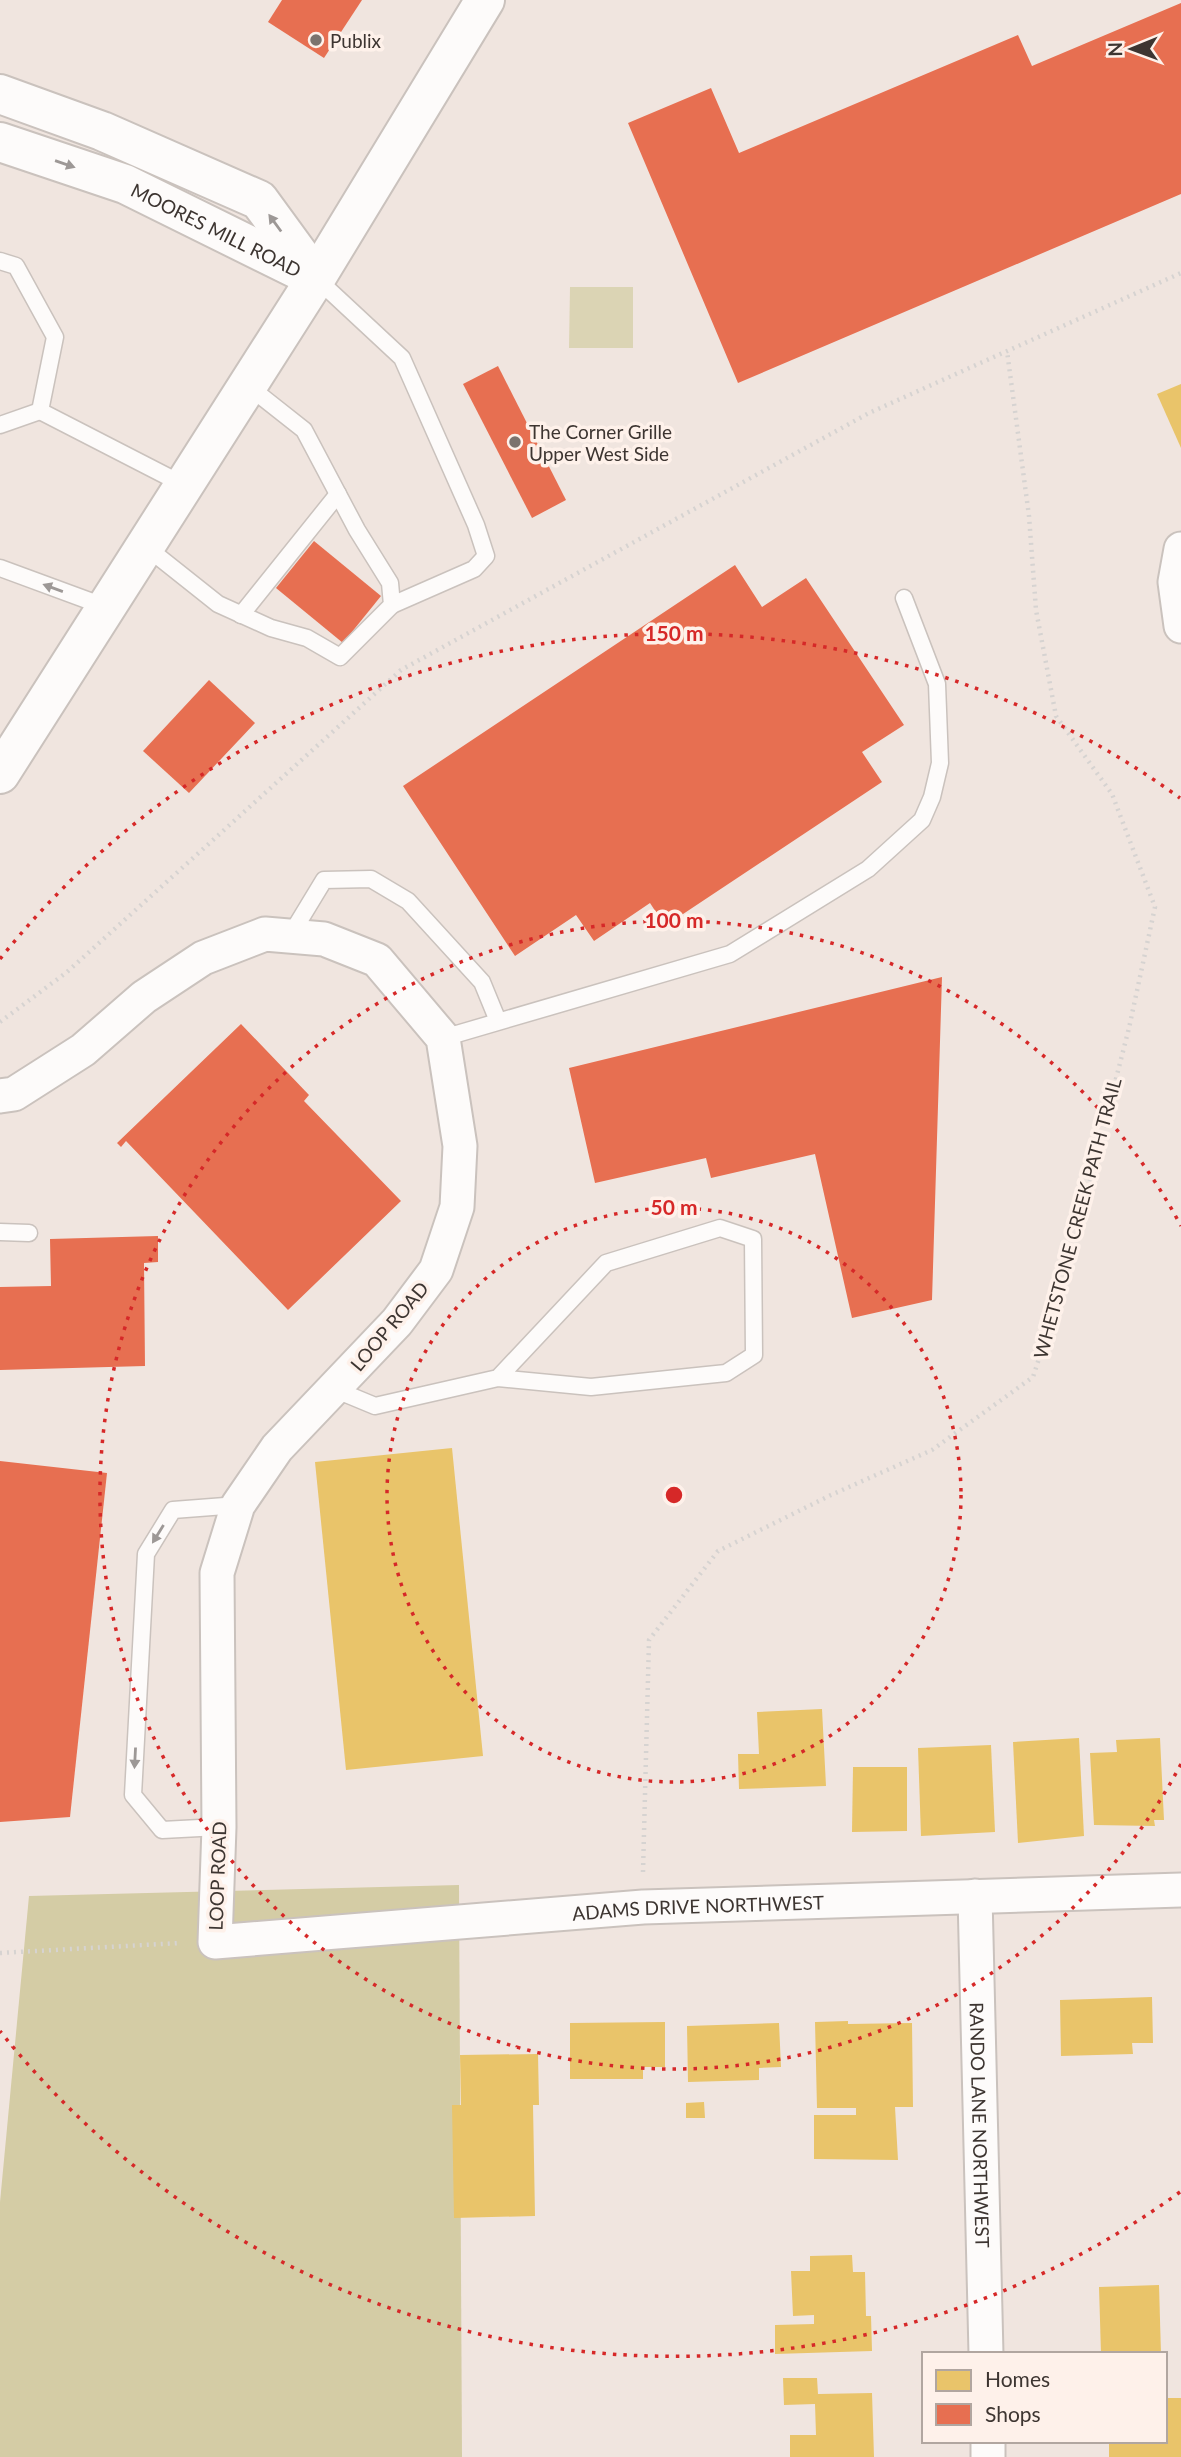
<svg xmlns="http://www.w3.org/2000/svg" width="1181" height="2457" viewBox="0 0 1181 2457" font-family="Lato,sans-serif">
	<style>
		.green { fill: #dbd4b4 }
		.forest { fill: #d4cca5 }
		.homes { fill: #e9c46a }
		.shops { fill: #e76f51 }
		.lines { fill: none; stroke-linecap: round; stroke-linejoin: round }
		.service-casing { stroke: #cac2bd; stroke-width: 19 }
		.minor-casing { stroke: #cac2bd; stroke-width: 37 }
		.tertiary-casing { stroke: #cac2bd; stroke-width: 42 }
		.secondary-casing { stroke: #cac2bd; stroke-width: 42 }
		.path { stroke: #d6d3d1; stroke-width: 4.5; stroke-dasharray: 2 5; stroke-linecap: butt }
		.service { stroke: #fdfbfa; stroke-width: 16 }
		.minor { stroke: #fdfbfa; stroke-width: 33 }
		.tertiary { stroke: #fdfbfa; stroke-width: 38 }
		.secondary { stroke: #fdfbfa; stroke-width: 38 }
		.oneway { fill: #9d9896 }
		.ring { fill: none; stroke: #d62828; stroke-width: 3.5; stroke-dasharray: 3.5 7 }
		.poi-dot { fill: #7c736e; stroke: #fef1ea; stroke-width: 2.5 }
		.labels { text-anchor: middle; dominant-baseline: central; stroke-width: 7; stroke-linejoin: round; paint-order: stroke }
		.poi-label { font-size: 19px; fill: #3d3531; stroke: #fef1ea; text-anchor: start }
		.street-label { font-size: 19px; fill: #3d3531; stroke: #fef1ea }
		.centre { fill: #d62828; stroke: #fef1ea; stroke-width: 3.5 }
		.ring-label { font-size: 21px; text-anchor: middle; font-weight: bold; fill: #d62828; stroke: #fef1ea; stroke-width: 7; stroke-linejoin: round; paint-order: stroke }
	</style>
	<rect width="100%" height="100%" fill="#f0e5df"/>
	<path class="green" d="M 570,287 L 633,287 L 633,348 L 569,348 Z"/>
	<path class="forest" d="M 459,1885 L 462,2457 L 0,2457 L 0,2202 L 29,1896 Z"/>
	<g class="homes">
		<path d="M 1181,384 L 1181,448 L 1157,394 Z"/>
		<path d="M 452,1448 L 483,1756 L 346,1770 L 315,1462 Z"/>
		<path d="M 822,1709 L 826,1786 L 739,1789 L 738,1754 L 759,1754 L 757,1712 Z"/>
		<path d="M 1079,1738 L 1084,1836 L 1018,1843 L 1013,1742 Z"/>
		<path d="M 1160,1738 L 1164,1820 L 1154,1820 L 1155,1826 L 1094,1825 L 1090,1753 L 1117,1752 L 1116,1740 Z"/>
		<path d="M 991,1745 L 995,1832 L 921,1836 L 918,1748 Z"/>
		<path d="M 853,1767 L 907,1767 L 907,1831 L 852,1832 Z"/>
		<path d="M 1152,1997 L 1153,2043 L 1132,2043 L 1133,2054 L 1061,2056 L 1060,2000 Z"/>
		<path d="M 848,2021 L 848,2024 L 912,2023 L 913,2107 L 895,2107 L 898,2160 L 814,2159 L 814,2115 L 856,2115 L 856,2108 L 817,2108 L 815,2022 Z"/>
		<path d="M 665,2022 L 665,2067 L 643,2067 L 643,2079 L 570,2079 L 570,2023 Z"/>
		<path d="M 779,2023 L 781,2067 L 759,2068 L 759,2080 L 688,2082 L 687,2026 Z"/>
		<path d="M 538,2054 L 539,2105 L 533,2105 L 535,2216 L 454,2218 L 452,2105 L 461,2105 L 460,2055 Z"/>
		<path d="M 704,2102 L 705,2118 L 686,2118 L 686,2103 Z"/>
		<path d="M 852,2255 L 853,2272 L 865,2272 L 866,2316 L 871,2316 L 872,2351 L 775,2354 L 775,2325 L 814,2324 L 814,2315 L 793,2316 L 791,2271 L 810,2271 L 810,2256 Z"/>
		<path d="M 1159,2285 L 1161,2354 L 1101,2354 L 1099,2287 Z"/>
		<path d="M 783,2378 L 817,2378 L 818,2394 L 872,2393 L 874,2457 L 790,2457 L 790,2435 L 816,2435 L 815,2404 L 784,2405 Z"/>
		<path d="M 1165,2398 L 1181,2398 L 1181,2457 L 1109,2457 L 1109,2441 L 1165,2441 Z"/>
	</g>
	<g class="shops">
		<path d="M 282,0 L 362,0 L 324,58 L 268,22 Z"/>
		<path d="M 1181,3 L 1181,194 L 738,383 L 628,123 L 711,88 L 739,153 L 1018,35 L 1032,66 Z"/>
		<path d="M 498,366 L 566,500 L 532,518 L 463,384 Z"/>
		<path d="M 314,541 L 381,596 L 343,643 L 276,588 Z"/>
		<path d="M 735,565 L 762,607 L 806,578 L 904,725 L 862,752 L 882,782 L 665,926 L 650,903 L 594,941 L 576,915 L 515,956 L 403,786 Z"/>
		<path d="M 209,680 L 255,723 L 189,793 L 143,751 Z"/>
		<path d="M 942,977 L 932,1300 L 852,1318 L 815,1154 L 711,1178 L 706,1158 L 595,1183 L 569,1068 Z"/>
		<path d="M 241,1024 L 309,1095 L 304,1101 L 401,1201 L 288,1310 L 126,1141 L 121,1147 L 117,1143 Z"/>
		<path d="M 158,1236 L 158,1262 L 144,1263 L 145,1366 L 0,1370 L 0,1287 L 51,1286 L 50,1239 Z"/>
		<path d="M 0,1461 L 107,1473 L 70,1817 L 0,1822 Z"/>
	</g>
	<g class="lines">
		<g class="service-casing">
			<g id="service">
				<path d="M 0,261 L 16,266 L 55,337 L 40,411 L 184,485"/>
				<path d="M 316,278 L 402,358 L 476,525 L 486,556 L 474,569 L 392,605"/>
				<path d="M 0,425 L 40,411"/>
				<path d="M 145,546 L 218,604 L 271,628 L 307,638 L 340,657 L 392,605 L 390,583 L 357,530 L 304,430 L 247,385"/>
				<path d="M 0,568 L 106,607"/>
				<path d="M 241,615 L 338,494"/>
				<path d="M 290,936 L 324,880 L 371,879 L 408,901 L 482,982 L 498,1021"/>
				<path d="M 443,1038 L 730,954 L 868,869 L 922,820 L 932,797 L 940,763 L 937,684 L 904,598"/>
				<path d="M 0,1232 L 29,1233"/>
				<path d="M 334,1389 L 375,1406 L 498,1378 L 591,1387 L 726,1373 L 754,1355 L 753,1239 L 720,1228 L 606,1263 L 498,1378"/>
				<path d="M 219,1827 L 162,1830 L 133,1795 L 146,1554 L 173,1510 L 238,1505"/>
			</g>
		</g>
		<g class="minor-casing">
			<g id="minor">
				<path d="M 1181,549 L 1175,582 L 1181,626"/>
				<path id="s1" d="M 0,1096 L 14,1094 L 83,1050 L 144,997 L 203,958 L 265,934 L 324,939 L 377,960 L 443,1038 L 460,1146 L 457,1207 L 436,1270 L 397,1322 L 277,1448 L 238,1505 L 217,1573 L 219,1827 L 215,1942 L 643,1907 L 1181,1890"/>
				<path id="s2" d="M 975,1896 L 986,2354"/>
				<path d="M 988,2441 L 988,2457"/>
			</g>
		</g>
		<g class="tertiary-casing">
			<g id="tertiary">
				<path d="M 0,94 L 102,131 L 259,200 L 316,278"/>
				<path id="s3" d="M 0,142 L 125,184 L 307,274"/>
			</g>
		</g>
		<g class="secondary-casing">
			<path id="secondary" d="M 0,774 L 316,278 L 485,0"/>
		</g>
		<g class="path">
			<path d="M 0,1022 L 67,972 L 401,670 L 869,413 L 1181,273"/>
			<path d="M 643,1872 L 649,1640 L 718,1551 L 831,1495 L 932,1450 L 1033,1377 L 1063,1285 L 1129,1028 L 1155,907 L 1112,794 L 1056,716 L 1036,610 L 1029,516 L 1007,351"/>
			<path d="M 0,1953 L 180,1943"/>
		</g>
		<use href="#service" class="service"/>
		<use href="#minor" class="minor"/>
		<use href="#tertiary" class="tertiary"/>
		<use href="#secondary" class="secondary"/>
	</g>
	<defs><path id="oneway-solid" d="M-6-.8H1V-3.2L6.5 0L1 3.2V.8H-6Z" transform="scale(1.75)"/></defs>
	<g class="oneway">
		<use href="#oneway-solid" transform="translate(65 164) rotate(19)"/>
		<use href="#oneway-solid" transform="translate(275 223) rotate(-126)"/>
		<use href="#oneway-solid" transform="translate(53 588) rotate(-160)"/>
		<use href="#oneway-solid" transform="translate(158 1534) rotate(122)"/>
		<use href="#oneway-solid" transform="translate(135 1758) rotate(93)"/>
	</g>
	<g class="ring">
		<circle cx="674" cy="1495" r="287"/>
		<path d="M1181 1764A574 574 0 1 1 1181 1226"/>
		<path d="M1180 2192A861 861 0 0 1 0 2031M0 959A861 861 0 0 1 1180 798"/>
	</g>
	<g class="poi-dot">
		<circle cx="316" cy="40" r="7"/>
		<circle cx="515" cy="442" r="7"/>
	</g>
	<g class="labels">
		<g class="poi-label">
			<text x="330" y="40">Publix</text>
			<text x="529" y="431">The Corner Grille<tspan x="529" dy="22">Upper West Side</tspan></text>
		</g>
		<g class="street-label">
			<text stroke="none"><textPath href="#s3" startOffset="234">MOORES MILL ROAD</textPath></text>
			<text transform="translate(1077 1218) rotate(-75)">WHETSTONE CREEK PATH TRAIL</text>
			<text transform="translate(389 1326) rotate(-50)">LOOP ROAD</text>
			<text transform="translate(217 1876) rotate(-88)">LOOP ROAD</text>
			<text stroke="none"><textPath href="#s1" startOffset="2002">ADAMS DRIVE NORTHWEST</textPath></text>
			<text stroke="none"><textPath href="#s2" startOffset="229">RANDO LANE NORTHWEST</textPath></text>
		</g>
	</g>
	<circle cx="674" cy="1495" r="10" class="centre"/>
	<g class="ring-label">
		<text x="674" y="641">150 m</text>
		<text x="674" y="928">100 m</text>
		<text x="674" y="1215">50 m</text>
	</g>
	<rect x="922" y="2352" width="245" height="91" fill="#fef1ea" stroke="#b1a6a0" stroke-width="2"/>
	<rect x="936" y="2370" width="35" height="21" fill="#e9c46a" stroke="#b1a6a0" stroke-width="2"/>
	<text x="985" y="2387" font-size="21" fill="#3d3531">Homes</text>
	<rect x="936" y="2404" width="35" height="21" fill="#e76f51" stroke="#b1a6a0" stroke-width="2"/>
	<text x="985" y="2422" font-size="21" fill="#3d3531">Shops</text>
	<g transform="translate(1132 49) rotate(269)" stroke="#fef1ea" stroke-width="5" paint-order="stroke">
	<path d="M0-5L12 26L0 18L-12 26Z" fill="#3d3531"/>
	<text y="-10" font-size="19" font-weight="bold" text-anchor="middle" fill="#3d3531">N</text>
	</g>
</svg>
